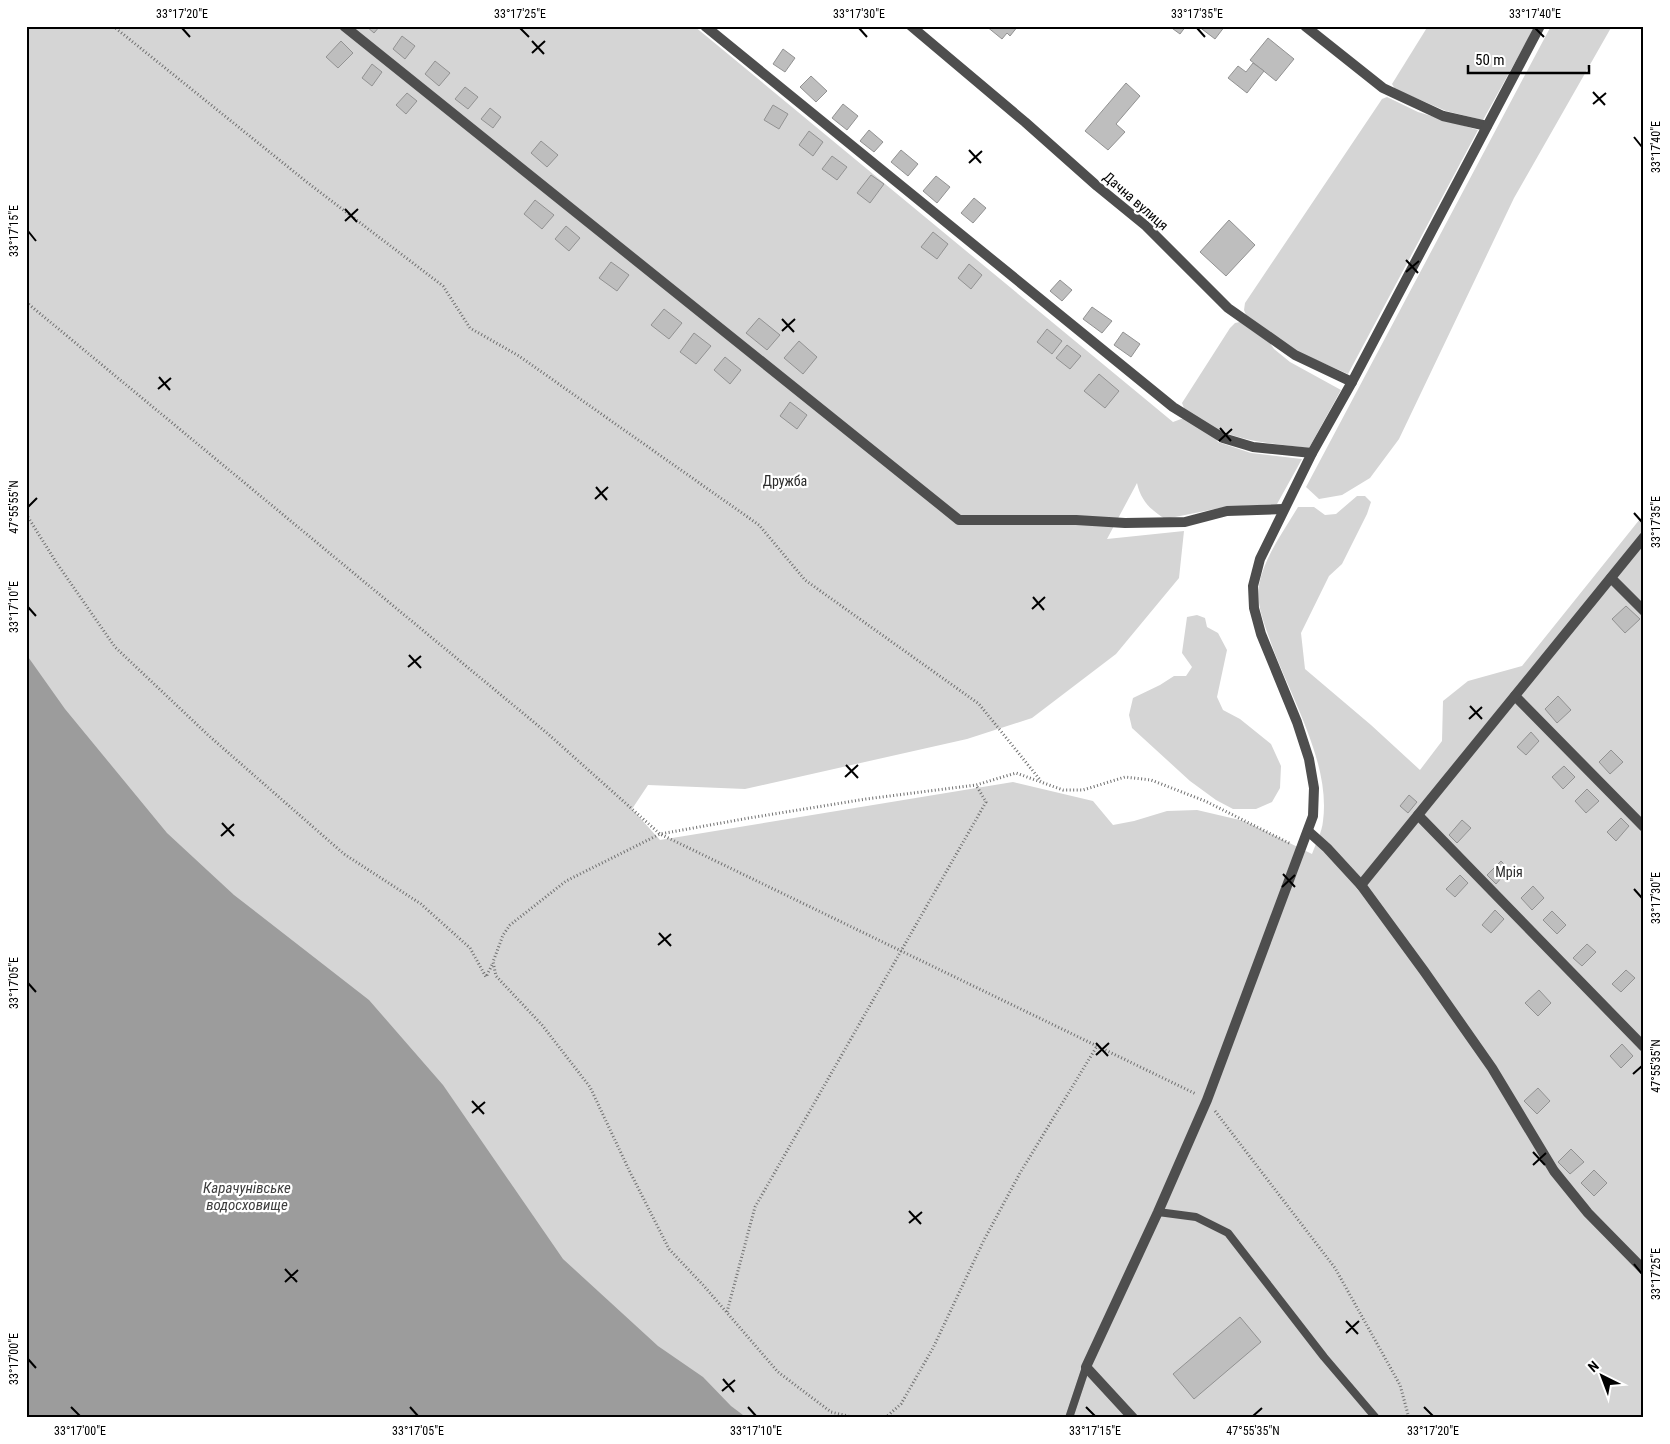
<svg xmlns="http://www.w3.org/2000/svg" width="1670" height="1444" viewBox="0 0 1670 1444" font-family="'Roboto Condensed',sans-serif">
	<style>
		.green { fill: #d5d5d5 }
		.water { fill: #9c9c9c }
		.building { fill: #bebebe; stroke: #929292 }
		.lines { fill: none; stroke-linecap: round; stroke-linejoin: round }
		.path { stroke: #707070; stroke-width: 3; stroke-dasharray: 1 2.5; stroke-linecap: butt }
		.service { stroke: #4e4e4e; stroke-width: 8 }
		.minor { stroke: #4e4e4e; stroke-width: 10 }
		.ticks { fill: none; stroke: #000; stroke-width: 2 }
		.labels { text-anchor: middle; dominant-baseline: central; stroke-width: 4.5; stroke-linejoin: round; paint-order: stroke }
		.street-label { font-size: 14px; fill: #000; stroke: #fff }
		.park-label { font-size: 14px; fill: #2c2c2c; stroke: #fff }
		.water-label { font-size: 15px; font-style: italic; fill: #3d3d3d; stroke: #fff }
		.neatline { fill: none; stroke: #000; stroke-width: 2 }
		.ticks-label { font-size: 12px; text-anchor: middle; fill: #000 }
	</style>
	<rect width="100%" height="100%" fill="#fff"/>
	<g class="green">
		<path d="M 26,26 L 694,26 L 1173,422 L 1181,419 L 1186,419 L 1214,437 L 1218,442 L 1251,453 L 1302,459 L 1277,504 L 1225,507 L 1165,519 C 1150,509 1141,501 1137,483 L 1107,539 L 1184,531 L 1179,578 L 1116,654 L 1032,718 L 967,739 L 745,789 L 648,785 L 632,809 L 660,840 L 1013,782 L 1093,801 L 1113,825 L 1134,821 L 1167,811 L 1197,810 L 1244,821 L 1312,854 C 1316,843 1322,832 1323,821 C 1331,762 1289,695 1270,640 C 1264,623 1256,604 1259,585 C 1264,557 1284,531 1298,507 L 1314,507 L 1325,515 L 1336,514 L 1357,496 L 1365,496 L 1371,502 L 1367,514 L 1342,564 L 1329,576 L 1301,633 L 1305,669 L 1371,725 L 1420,770 L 1442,741 L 1443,701 L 1468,681 L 1522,666 L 1644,514 L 1644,1418 L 640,1418 L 26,745 Z"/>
		<path d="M 1428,26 L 1533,26 L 1533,30 L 1483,120 L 1446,111 L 1395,89 L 1392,84 Z"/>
		<path d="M 1551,26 L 1612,26 L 1514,198 L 1399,439 L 1370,478 L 1342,495 L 1319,499 L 1306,487 Z"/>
		<path d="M 1387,97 L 1418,112 L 1478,130 L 1348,374 L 1298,352 L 1246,315 L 1244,310 L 1245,303 L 1378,105 L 1382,99 Z"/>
		<path d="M 1240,322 L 1270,343 L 1274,349 L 1290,362 L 1341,390 L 1309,448 C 1265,443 1218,440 1184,408 L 1182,403 L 1230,328 L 1235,323 Z"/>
		<path d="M 1197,615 L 1205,618 L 1207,627 L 1218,633 L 1227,650 L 1217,697 L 1223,710 L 1240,719 L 1271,744 L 1281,766 L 1280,788 L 1272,802 L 1256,809 L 1233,809 L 1216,800 L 1190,781 L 1132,728 L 1129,715 L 1133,698 L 1160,685 L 1174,676 L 1186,676 L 1192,667 L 1182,653 L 1187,617 Z"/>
	</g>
	<path class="water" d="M 26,654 L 65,709 L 167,833 L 234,895 L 369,1000 L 443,1085 L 563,1259 L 658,1346 L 703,1377 L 731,1406 L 747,1418 L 26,1418 Z"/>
	<g class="building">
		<path d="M 366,26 L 380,26 L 374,33 Z"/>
		<path d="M 986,26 L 1018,26 L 1010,36 L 1007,33 L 1002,39 Z"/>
		<path d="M 1169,26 L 1186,26 L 1180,34 Z"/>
		<path d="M 1198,26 L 1225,26 L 1215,39 Z"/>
		<path d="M 402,36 L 415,46 L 405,59 L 393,49 Z"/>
		<path d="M 1268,38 L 1294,59 L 1276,81 L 1250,60 Z"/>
		<path d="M 341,41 L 353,53 L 338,68 L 326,57 Z"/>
		<path d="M 783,49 L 795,58 L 785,72 L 773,64 Z"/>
		<path d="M 435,61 L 450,73 L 439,86 L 425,74 Z"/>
		<path d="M 1253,63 L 1264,71 L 1247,93 L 1228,78 L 1238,66 L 1246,72 Z"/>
		<path d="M 372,64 L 382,72 L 372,86 L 362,78 Z"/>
		<path d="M 811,76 L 827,91 L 816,102 L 800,87 Z"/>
		<path d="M 1126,83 L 1140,96 L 1116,124 L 1125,132 L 1108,150 L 1085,131 Z"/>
		<path d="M 465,87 L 478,97 L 468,109 L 455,99 Z"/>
		<path d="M 407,93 L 417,101 L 406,114 L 396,105 Z"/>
		<path d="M 843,104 L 858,116 L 847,130 L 832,118 Z"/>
		<path d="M 773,105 L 788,114 L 779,129 L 764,120 Z"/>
		<path d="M 490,108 L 501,117 L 493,128 L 481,119 Z"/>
		<path d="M 869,130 L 883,142 L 874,152 L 860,141 Z"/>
		<path d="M 809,131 L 823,142 L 813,156 L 799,145 Z"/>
		<path d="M 541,141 L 558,155 L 547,167 L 531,153 Z"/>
		<path d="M 901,150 L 918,164 L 908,176 L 891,162 Z"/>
		<path d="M 832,156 L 847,167 L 837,180 L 822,169 Z"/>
		<path d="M 871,175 L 884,184 L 870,203 L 857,193 Z"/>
		<path d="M 936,176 L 950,187 L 937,203 L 923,191 Z"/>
		<path d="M 974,198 L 986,208 L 973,223 L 961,213 Z"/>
		<path d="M 535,200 L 554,215 L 542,229 L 524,214 Z"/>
		<path d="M 1229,220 L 1255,245 L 1226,276 L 1200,252 Z"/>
		<path d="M 566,226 L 580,238 L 569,251 L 555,239 Z"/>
		<path d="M 933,232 L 948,244 L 937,259 L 921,247 Z"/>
		<path d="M 611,262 L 629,275 L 617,291 L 599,278 Z"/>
		<path d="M 969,264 L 982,275 L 971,289 L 958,278 Z"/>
		<path d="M 1060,280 L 1072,290 L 1062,301 L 1050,291 Z"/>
		<path d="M 1092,307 L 1112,321 L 1102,333 L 1083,319 Z"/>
		<path d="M 664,309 L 682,323 L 669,339 L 651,325 Z"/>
		<path d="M 759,318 L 780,335 L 767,350 L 746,333 Z"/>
		<path d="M 1047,329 L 1062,341 L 1052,354 L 1037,342 Z"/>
		<path d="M 1123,332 L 1140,344 L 1131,357 L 1114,345 Z"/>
		<path d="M 694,333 L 711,346 L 696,364 L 680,352 Z"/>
		<path d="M 799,341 L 817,357 L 803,374 L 784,358 Z"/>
		<path d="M 1067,345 L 1081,356 L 1070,369 L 1056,358 Z"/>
		<path d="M 725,357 L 741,370 L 730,384 L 714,370 Z"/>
		<path d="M 1099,374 L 1119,391 L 1105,408 L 1084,391 Z"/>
		<path d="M 790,402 L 807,415 L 797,429 L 780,416 Z"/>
		<path d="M 1626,606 L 1640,619 L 1625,633 L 1612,619 Z"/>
		<path d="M 1558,696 L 1571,710 L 1557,723 L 1545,709 Z"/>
		<path d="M 1531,732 L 1539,741 L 1526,755 L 1517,747 Z"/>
		<path d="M 1611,750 L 1623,762 L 1610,774 L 1599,762 Z"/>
		<path d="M 1564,766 L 1575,777 L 1563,789 L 1552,777 Z"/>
		<path d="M 1587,789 L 1599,801 L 1586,813 L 1575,801 Z"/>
		<path d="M 1409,795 L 1417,802 L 1408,813 L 1400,806 Z"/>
		<path d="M 1621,818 L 1629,826 L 1616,841 L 1607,832 Z"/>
		<path d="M 1462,820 L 1471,828 L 1457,843 L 1449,835 Z"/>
		<path d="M 1501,861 L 1509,869 L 1496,884 L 1487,875 Z"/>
		<path d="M 1460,875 L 1468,883 L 1455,897 L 1446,889 Z"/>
		<path d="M 1533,886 L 1544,898 L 1532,910 L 1521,898 Z"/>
		<path d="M 1495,910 L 1504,919 L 1491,933 L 1482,925 Z"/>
		<path d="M 1552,911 L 1566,925 L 1557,934 L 1543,920 Z"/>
		<path d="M 1587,944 L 1596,952 L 1582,966 L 1573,958 Z"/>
		<path d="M 1626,970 L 1635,978 L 1621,992 L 1612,984 Z"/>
		<path d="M 1539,990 L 1551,1003 L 1538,1016 L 1525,1003 Z"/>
		<path d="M 1622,1044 L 1633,1056 L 1621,1068 L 1610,1056 Z"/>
		<path d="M 1538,1088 L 1550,1101 L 1537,1114 L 1524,1101 Z"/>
		<path d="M 1571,1149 L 1584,1162 L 1570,1174 L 1558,1162 Z"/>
		<path d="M 1594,1170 L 1607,1183 L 1594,1196 L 1581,1183 Z"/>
		<path d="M 1240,1317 L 1261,1342 L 1194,1399 L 1173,1374 Z"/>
	</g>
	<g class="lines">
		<g class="path">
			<path d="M 113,26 L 308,183 L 443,286 L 470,328 L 519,356 L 759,525 L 805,580 L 979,704 L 1041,781"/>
			<path d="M 26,302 L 547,733 L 660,834 L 749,818 L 866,799 L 976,785 L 1016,773 L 1063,790 L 1083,790 L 1125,777 L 1151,780 L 1205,801 L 1291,844"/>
			<path d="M 26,514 L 56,562 L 115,647 L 208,735 L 344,854 L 421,904 L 470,948 L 486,977 L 493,963"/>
			<path d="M 1215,1111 L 1335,1268 L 1400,1385 L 1409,1418"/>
			<path d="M 727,1312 L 755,1207 L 986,802 L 976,785"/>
			<path d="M 856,1418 L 831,1412 L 778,1372 L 704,1286 L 669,1249 L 629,1170 L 590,1087 L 542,1025 L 496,976 L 493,962 L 503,935 L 510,925 L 566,881 L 660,834 L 1196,1094"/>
			<path d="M 885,1418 L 901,1404 L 933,1348 L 984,1240 L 1020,1173 L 1097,1046"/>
		</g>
		<g class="service">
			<path d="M 1158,1212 L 1196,1217 L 1228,1233 L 1324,1357 L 1376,1418"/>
			<path d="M 1069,1418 L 1086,1367"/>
		</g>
		<g class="minor">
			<path d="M 344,26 L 959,520 L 1076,520 L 1125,523 L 1185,522 L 1227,511 L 1283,509"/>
			<path d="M 705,26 L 1173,407 L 1223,438 L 1253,447 L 1312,453"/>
			<path d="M 911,26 L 1025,122 L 1097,186 L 1146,226 L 1228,308 L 1295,355 L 1352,382"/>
			<path d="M 1305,26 L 1383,88 L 1443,116 L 1487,126"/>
			<path d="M 1611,578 L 1644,611"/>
			<path d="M 1515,696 L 1644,827"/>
			<path d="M 1418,815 L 1644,1047"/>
			<path d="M 1308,831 L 1327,848 L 1361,885 L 1424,971 L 1492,1068 L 1554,1171 L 1588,1213 L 1644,1270"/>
			<path d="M 1361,885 L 1644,537"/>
			<path d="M 1133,1418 L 1086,1367 L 1158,1212 L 1207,1100 L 1313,816 L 1314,788 L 1309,759 L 1297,722 L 1261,634 L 1254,608 L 1253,586 L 1260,559 L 1312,453 L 1352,382 L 1540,26"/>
		</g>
	</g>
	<path class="ticks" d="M 182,28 L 190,37M 520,28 L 529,37M 859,28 L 867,37M 1197,28 L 1205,37M 1535,28 L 1544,37M 532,41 L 544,54M 532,53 L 545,41M 1593,92 L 1605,105M 1593,104 L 1606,93M 1634,137 L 1642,147M 969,150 L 981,163M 969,163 L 982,151M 345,209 L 357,222M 345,221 L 358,209M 28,231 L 36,241M 1406,260 L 1418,273M 1406,272 L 1419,261M 782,319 L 794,332M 782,331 L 795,319M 159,377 L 170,390M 158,389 L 171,378M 1220,428 L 1231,441M 1219,441 L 1232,429M 596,487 L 607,500M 595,499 L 608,487M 28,507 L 37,498M 1634,513 L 1642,522M 1033,597 L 1044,610M 28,607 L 36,616M 1032,609 L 1045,597M 409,655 L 421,668M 408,667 L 421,656M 1470,706 L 1482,719M 1469,719 L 1482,707M 846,765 L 858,778M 845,777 L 858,765M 222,823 L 234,836M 221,836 L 234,824M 1283,874 L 1295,887M 1282,887 L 1295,875M 1634,889 L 1642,898M 659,933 L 671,946M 658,945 L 671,934M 28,983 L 36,992M 1096,1043 L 1108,1056M 1096,1055 L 1109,1043M 1633,1074 L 1642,1066M 472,1101 L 484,1114M 472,1113 L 485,1102M 1533,1152 L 1545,1165M 1533,1165 L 1546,1153M 909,1211 L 921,1224M 909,1223 L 922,1212M 1634,1264 L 1642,1274M 285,1269 L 297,1282M 285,1282 L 298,1270M 1346,1321 L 1358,1334M 1346,1333 L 1359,1321M 28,1359 L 36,1368M 723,1379 L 734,1392M 722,1391 L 735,1380M 71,1407 L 80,1416M 410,1407 L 418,1416M 748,1407 L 756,1416M 1086,1407 L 1095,1416M 1424,1407 L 1433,1416M 1253,1416 L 1262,1408"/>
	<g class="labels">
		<g class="street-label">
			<text transform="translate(1136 201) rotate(41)">Дачна вулиця</text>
		</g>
		<g class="park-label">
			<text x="785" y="481">Дружба</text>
			<text x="1509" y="872">Мрія</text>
		</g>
		<g class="water-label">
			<text x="247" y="1188">Карачунівське<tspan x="247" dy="17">водосховище</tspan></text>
		</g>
	</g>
	<rect width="1670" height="1444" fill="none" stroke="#ffffff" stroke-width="55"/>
	<g transform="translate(1602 1376) rotate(318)" stroke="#ffffff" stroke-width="4" paint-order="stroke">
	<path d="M0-4L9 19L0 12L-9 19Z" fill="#000000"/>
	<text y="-8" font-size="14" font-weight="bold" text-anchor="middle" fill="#000000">N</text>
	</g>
	<path d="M1468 65v8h121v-8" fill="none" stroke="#000000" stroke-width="2.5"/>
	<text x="1475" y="65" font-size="15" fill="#000000" stroke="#ffffff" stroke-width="4" paint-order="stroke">50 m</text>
	<rect x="28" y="28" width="1614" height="1388" class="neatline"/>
	<g class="ticks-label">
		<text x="182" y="18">33°17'20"E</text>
		<text x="520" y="18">33°17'25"E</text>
		<text x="859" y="18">33°17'30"E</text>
		<text x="1197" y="18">33°17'35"E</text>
		<text x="1535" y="18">33°17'40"E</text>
		<text transform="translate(1656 147) rotate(-90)" y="4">33°17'40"E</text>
		<text transform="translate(14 231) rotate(-90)" y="4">33°17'15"E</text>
		<text transform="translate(14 507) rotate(-90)" y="4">47°55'55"N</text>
		<text transform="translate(1656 522) rotate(-90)" y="4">33°17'35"E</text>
		<text transform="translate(14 607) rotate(-90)" y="4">33°17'10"E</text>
		<text transform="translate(1656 898) rotate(-90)" y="4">33°17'30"E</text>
		<text transform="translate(14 983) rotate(-90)" y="4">33°17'05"E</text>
		<text transform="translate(1656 1066) rotate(-90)" y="4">47°55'35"N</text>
		<text transform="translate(1656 1274) rotate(-90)" y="4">33°17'25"E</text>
		<text transform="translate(14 1359) rotate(-90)" y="4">33°17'00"E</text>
		<text x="80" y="1435">33°17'00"E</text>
		<text x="418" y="1435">33°17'05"E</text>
		<text x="756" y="1435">33°17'10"E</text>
		<text x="1095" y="1435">33°17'15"E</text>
		<text x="1253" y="1435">47°55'35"N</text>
		<text x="1433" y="1435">33°17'20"E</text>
	</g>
</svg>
